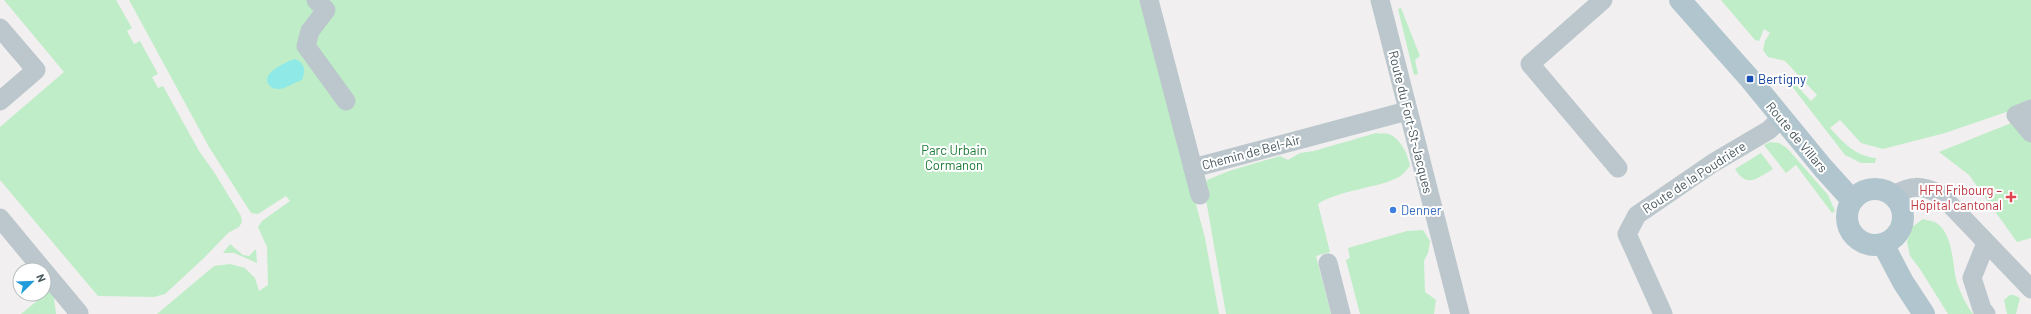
<svg xmlns="http://www.w3.org/2000/svg" width="2031" height="314" viewBox="0 0 2031 314" font-family="Barlow,sans-serif">
	<style>
		.green { fill: #bfedc7 }
		.water { fill: #8ee9e7 }
		.lines { fill: none; stroke-linecap: round; stroke-linejoin: round }
		.minor { stroke: #bbc7cc; stroke-width: 19 }
		.major { stroke: #b0c5cd; stroke-width: 22 }
		.transit-dot { fill: #1a4fb4; stroke: #fff; stroke-width: 1.5 }
		.health-dot { fill: #e0444e; stroke: #fff; stroke-width: 1.5 }
		.shop-dot { fill: #3f7fe0; stroke: #fff; stroke-width: 1.5 }
		.labels { text-anchor: middle; dominant-baseline: central; stroke-width: 4; stroke-linejoin: round; paint-order: stroke }
		.transit-label { font-size: 13px; fill: #164399; stroke: #fff; text-anchor: start }
		.street-label { font-size: 13px; fill: #48575c; stroke: #fff }
		.park-label { font-size: 13px; fill: #1b7b35; stroke: #fff }
		.health-label { font-size: 13px; fill: #be3a42; stroke: #fff; text-anchor: end }
		.shop-label { font-size: 13px; fill: #366cbe; stroke: #fff; text-anchor: start }
	</style>
	<rect width="100%" height="100%" fill="#f2eff0"/>
	<g class="green">
		<path d="M 4,0 L 116,0 L 132,28 L 127,31 L 134,44 L 140,41 L 158,74 L 152,77 L 158,88 L 163,86 L 199,151 L 214,172 L 241,216 L 242,222 L 239,227 L 228,233 L 205,257 L 165,294 L 154,297 L 98,296 L 0,180 L 0,127 L 64,72 Z"/>
		<path d="M 129,0 L 1141,0 L 1205,238 L 1219,314 L 157,314 L 214,266 L 230,264 L 245,268 L 255,278 L 259,291 L 268,285 L 267,247 L 258,227 L 262,221 L 290,201 L 286,196 L 258,214 L 251,213 L 209,147 Z"/>
		<path d="M 1721,0 L 2031,0 L 2031,101 L 2015,109 L 1945,133 L 1883,149 L 1861,143 L 1840,120 L 1830,128 C 1844,143 1855,156 1876,158 L 1875,163 L 1861,163 L 1845,155 L 1784,76 L 1786,74 L 1811,101 L 1817,95 L 1785,61 L 1768,57 L 1763,50 L 1765,41 L 1770,33 L 1764,29 L 1759,41 L 1755,40 Z"/>
		<path d="M 1401,8 L 1420,56 L 1415,60 L 1418,74 L 1414,75 L 1398,9 Z"/>
		<path d="M 2031,115 L 2031,238 L 2017,242 L 1969,175 L 1939,152 Z"/>
		<path d="M 1376,133 C 1380,134 1385,133 1389,134 C 1401,139 1408,155 1410,166 C 1407,169 1403,175 1399,177 C 1376,189 1341,189 1318,204 L 1330,252 L 1316,256 L 1331,314 L 1226,314 L 1205,194 L 1207,180 L 1229,171 L 1280,156 L 1288,160 L 1300,153 L 1314,151 Z"/>
		<path d="M 1770,142 L 1779,143 L 1787,148 L 1828,195 L 1835,211 L 1832,213 L 1796,165 L 1786,173 L 1764,145 Z"/>
		<path d="M 1761,153 L 1773,169 C 1758,178 1747,189 1735,169 Z"/>
		<path d="M 1923,219 C 1926,220 1932,221 1935,222 C 1954,233 1952,265 1957,283 C 1961,294 1966,305 1973,314 L 1948,314 L 1920,269 L 1910,256 L 1907,242 L 1912,227 Z"/>
		<path d="M 1423,230 L 1430,241 L 1428,253 L 1424,261 L 1425,292 L 1436,300 L 1434,314 L 1360,314 L 1346,260 L 1350,258 L 1348,248 L 1407,231 Z"/>
		<path d="M 230,244 L 243,255 L 249,256 L 256,249 L 257,263 L 234,253 L 223,253 Z"/>
		<path d="M 49,291 L 54,298 L 56,314 L 21,314 Z"/>
		<path d="M 2010,295 L 2014,295 L 2020,298 L 2016,314 L 2007,314 L 2004,300 Z"/>
	</g>
	<path class="water" d="M 295,59 C 305,63 306,70 302,80 C 295,82 285,89 278,89 C 275,89 271,88 269,85 C 260,73 286,62 295,59 Z"/>
	<g class="lines">
		<g class="minor">
			<path d="M 316,0 L 326,10 L 310,31 L 306,46 L 346,101"/>
			<path d="M 1149,0 L 1200,195"/>
			<path d="M 1380,0 L 1460,314"/>
			<path d="M 1603,0 L 1530,64 L 1618,168"/>
			<path d="M 0,28 L 36,70 L 0,101"/>
			<path d="M 2031,109 L 2016,115 L 2031,133"/>
			<path d="M 1193,168 L 1407,111"/>
			<path d="M 1893,195 C 1912,185 1920,185 1940,194 L 2031,289"/>
			<path d="M 0,218 L 43,270"/>
			<path d="M 1986,243 L 1972,278 L 1982,309 L 1986,314"/>
			<path d="M 1328,263 L 1341,314"/>
			<path d="M 44,271 L 79,313 L 78,314"/>
			<path d="M 1663,314 L 1627,234 L 1637,215 L 1713,163 L 1769,130 L 1781,118"/>
		</g>
		<g class="major">
			<path d="M 1680,0 L 1750,79 L 1823,168 L 1852,200"/>
			<circle cx="1875" cy="217" r="28"/>
			<path d="M 1883,244 L 1903,282 L 1924,314"/>
		</g>
	</g>
	<rect class="transit-dot" x="1746" y="75" width="8" height="8" rx="2"/>
	<path class="health-dot" d="M2009 191h4v4h4v4h-4v4h-4v-4h-4v-4h4z"/>
	<circle class="shop-dot" cx="1393" cy="210" r="4"/>
	<g class="labels">
		<g class="transit-label">
			<text x="1758" y="79">Bertigny</text>
		</g>
		<g class="street-label">
			<text transform="translate(1411 122) rotate(76)">Route du Fort-St-Jacques</text>
			<text transform="translate(1797 137) rotate(50)">Route de Villars</text>
			<text transform="translate(1251 152) rotate(-15)">Chemin de Bel-Air</text>
			<text transform="translate(1694 177) rotate(-33)">Route de la Poudrière</text>
		</g>
		<g class="park-label">
			<text x="954" y="150">Parc Urbain<tspan x="954" dy="15">Cormanon</tspan></text>
		</g>
		<g class="health-label">
			<text x="2002" y="190">HFR Fribourg –<tspan x="2002" dy="15">Hôpital cantonal</tspan></text>
		</g>
		<g class="shop-label">
			<text x="1401" y="210">Denner</text>
		</g>
	</g>
	<g transform="translate(32 282) rotate(67)"><circle r="19" fill="#ffffff" stroke="#b6bcbe"/>
	<path d="M0-3L7 15L0 10L-7 15Z" fill="#209cdb"/>
	<text y="-6" font-size="11" font-weight="bold" text-anchor="middle" fill="#48575c">N</text>
	</g>
</svg>
